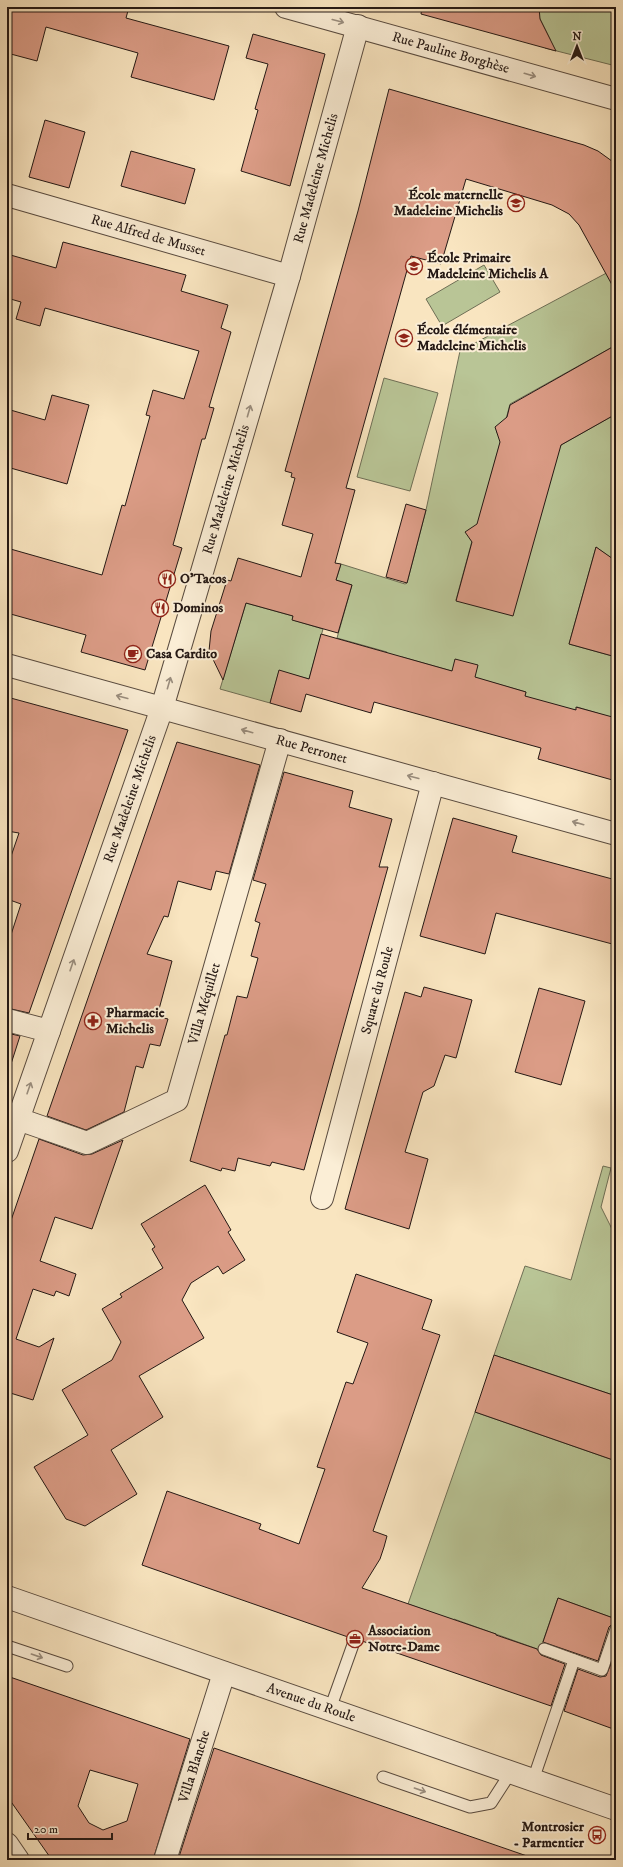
<svg xmlns="http://www.w3.org/2000/svg" width="623" height="1867" viewBox="0 0 623 1867" font-family="'IM FELL DW Pica',serif">
	<style>
		.green { fill: #b9c596; stroke: #6e6e55 }
		.building { fill: #db9c86; stroke: #241814; fill-rule: evenodd }
		.lines { fill: none; stroke-linecap: round; stroke-linejoin: round }
		.service-casing { stroke: #594b3f; stroke-width: 13 }
		.minor-casing { stroke: #594b3f; stroke-width: 24 }
		.service { stroke: #fbeed6; stroke-width: 11 }
		.minor { stroke: #fbeed6; stroke-width: 22 }
		.oneway { stroke: #9a8e7f }
		.labels { text-anchor: middle; dominant-baseline: central; stroke-width: 4; stroke-linejoin: round; paint-order: stroke }
		.street-label { font-size: 14px; fill: #241814; stroke: #fbeed6 }
		.poi-label { font-size: 14px; font-weight: bold; fill: #241814; stroke: #fbeed6; text-anchor: start }
	</style>
	<rect width="100%" height="100%" fill="#f9e5c0"/>
	<filter id="stains"><feTurbulence type="fractalNoise" baseFrequency=".005" numOctaves="4"/><feColorMatrix values="0 0 0 0 .2 0 0 0 0 .09 0 0 0 0 .02 0 0 0 .5 -.17"/></filter>
	<radialGradient id="worn" r=".72"><stop offset=".6" stop-color="#630" stop-opacity="0"/><stop offset="1" stop-color="#630" stop-opacity=".3"/></radialGradient>
	<g class="green">
		<path d="M 536,7 L 616,7 L 616,66 L 545,48 L 550,39 L 540,19 Z"/>
		<path d="M 484,265 L 500,292 L 442,326 L 426,299 Z"/>
		<path d="M 614,269 L 616,274 L 616,345 L 510,404 L 505,423 L 496,428 L 497,433 L 502,436 L 477,527 L 468,534 L 472,541 L 456,600 L 561,445 L 616,414 L 616,554 L 611,558 L 596,547 L 569,644 L 616,657 L 616,721 L 597,713 L 577,707 L 576,710 L 522,707 L 526,692 L 402,657 L 383,668 L 387,652 L 337,638 L 352,585 L 336,580 L 341,564 L 405,584 L 407,583 L 426,510 L 460,351 Z"/>
		<path d="M 384,378 L 438,393 L 410,491 L 357,477 Z"/>
		<path d="M 246,603 L 293,616 L 293,620 L 323,629 L 309,679 L 279,671 L 270,703 L 220,689 Z"/>
		<path d="M 603,1166 L 611,1168 L 601,1207 L 616,1237 L 616,1396 L 494,1355 L 525,1266 L 571,1280 Z"/>
		<path d="M 475,1412 L 616,1461 L 616,1608 L 613,1618 L 558,1598 L 540,1650 L 454,1619 L 453,1620 L 408,1604 Z"/>
	</g>
	<g class="building">
		<path d="M 7,7 L 129,7 L 126,18 L 229,46 L 214,100 L 131,77 L 138,53 L 46,27 L 37,61 L 7,53 Z"/>
		<path d="M 422,7 L 539,7 L 540,19 L 556,51 L 421,14 Z"/>
		<path d="M 253,34 L 325,54 L 290,186 L 241,171 L 258,110 L 255,109 L 268,64 L 246,58 Z"/>
		<path d="M 389,89 L 584,145 L 598,151 L 616,164 L 616,292 L 579,225 L 569,214 L 552,205 L 466,179 L 441,264 L 411,256 L 346,488 L 355,490 L 335,563 L 341,564 L 336,580 L 352,585 L 338,633 L 292,620 L 293,616 L 246,603 L 223,680 L 209,651 L 211,631 L 227,580 L 231,581 L 238,558 L 301,577 L 307,555 L 313,534 L 282,525 L 295,478 L 291,477 L 292,473 L 285,471 L 358,211 Z"/>
		<path d="M 45,120 L 85,132 L 69,188 L 29,177 Z"/>
		<path d="M 131,151 L 195,169 L 185,204 L 121,186 Z"/>
		<path d="M 63,242 L 186,275 L 181,291 L 228,305 L 221,328 L 231,332 L 209,407 L 214,408 L 205,439 L 202,439 L 173,545 L 182,548 L 145,670 L 81,652 L 86,635 L 7,613 L 7,548 L 102,575 L 122,505 L 125,506 L 150,416 L 146,415 L 153,390 L 184,399 L 199,351 L 45,308 L 40,326 L 16,319 L 21,302 L 7,298 L 7,254 L 56,268 Z"/>
		<path d="M 616,345 L 616,414 L 561,445 L 513,616 L 456,601 L 472,542 L 465,532 L 477,524 L 500,442 L 495,427 L 507,417 L 510,405 Z"/>
		<path d="M 52,395 L 89,405 L 67,484 L 7,467 L 7,409 L 45,420 Z"/>
		<path d="M 406,504 L 426,510 L 407,583 L 386,577 Z"/>
		<path d="M 596,547 L 616,561 L 616,657 L 569,644 Z"/>
		<path d="M 321,634 L 452,671 L 455,659 L 478,665 L 475,677 L 526,692 L 525,696 L 576,710 L 576,707 L 616,718 L 616,781 L 538,759 L 541,748 L 374,702 L 371,713 L 306,694 L 301,712 L 270,703 L 279,670 L 309,679 Z"/>
		<path d="M 7,697 L 128,730 L 29,1013 L 7,1008 L 7,947 L 21,904 L 7,899 L 7,868 L 19,833 L 7,831 Z"/>
		<path d="M 177,742 L 260,765 L 229,874 L 216,871 L 211,890 L 178,881 L 168,917 L 164,916 L 147,954 L 172,961 L 158,1013 L 161,1014 L 160,1017 L 168,1019 L 160,1046 L 150,1044 L 143,1068 L 136,1066 L 124,1112 L 86,1130 L 47,1116 Z"/>
		<path d="M 284,772 L 353,791 L 349,807 L 392,819 L 379,867 L 388,867 L 304,1170 L 272,1162 L 270,1166 L 238,1158 L 235,1171 L 222,1168 L 221,1171 L 190,1161 L 225,1035 L 227,1035 L 237,996 L 247,998 L 258,958 L 251,956 L 260,923 L 255,921 L 266,884 L 253,880 Z"/>
		<path d="M 453,818 L 517,836 L 512,852 L 616,880 L 616,945 L 496,913 L 485,954 L 420,936 Z"/>
		<path d="M 424,987 L 472,1000 L 456,1058 L 445,1055 L 434,1086 L 423,1092 L 405,1152 L 428,1159 L 409,1229 L 345,1209 L 405,992 L 421,997 Z"/>
		<path d="M 539,988 L 585,1001 L 561,1085 L 515,1072 Z"/>
		<path d="M 7,1033 L 20,1036 L 11,1064 L 7,1064 Z"/>
		<path d="M 39,1139 L 83,1155 L 92,1154 L 123,1140 L 92,1229 L 55,1217 L 40,1261 L 76,1274 L 69,1296 L 56,1291 L 54,1296 L 33,1289 L 16,1339 L 39,1347 L 54,1338 L 33,1400 L 7,1392 L 7,1232 Z"/>
		<path d="M 205,1185 L 231,1230 L 228,1232 L 245,1260 L 223,1274 L 218,1266 L 191,1283 L 182,1300 L 204,1338 L 139,1376 L 163,1417 L 111,1450 L 137,1494 L 85,1526 L 66,1519 L 34,1467 L 88,1435 L 62,1390 L 112,1360 L 121,1342 L 102,1309 L 122,1297 L 120,1294 L 163,1268 L 152,1249 L 155,1247 L 141,1224 Z"/>
		<path d="M 356,1274 L 432,1300 L 422,1329 L 440,1335 L 373,1531 L 387,1536 L 384,1547 L 380,1559 L 362,1588 L 496,1634 L 496,1635 L 537,1649 L 541,1655 L 565,1664 L 551,1706 L 362,1641 L 361,1635 L 357,1632 L 351,1633 L 348,1637 L 142,1565 L 167,1491 L 261,1524 L 259,1529 L 299,1544 L 325,1469 L 317,1467 L 346,1382 L 353,1384 L 368,1343 L 337,1332 Z"/>
		<path d="M 494,1355 L 616,1396 L 616,1461 L 475,1412 Z"/>
		<path d="M 558,1598 L 616,1619 L 616,1622 L 612,1624 L 609,1627 L 598,1661 L 543,1642 Z"/>
		<path d="M 616,1651 L 616,1730 L 564,1711 L 578,1669 L 600,1677 L 606,1676 Z"/>
		<path d="M 7,1676 L 190,1739 L 153,1860 L 52,1860 L 7,1796 ZM 90,1770 L 138,1784 L 127,1821 L 103,1830 L 89,1823 L 78,1806 Z"/>
		<path d="M 214,1748 L 527,1856 L 527,1860 L 178,1860 Z"/>
	</g>
	<g class="lines">
		<g class="service-casing">
			<g id="service">
				<path d="M 7,1646 L 67,1666"/>
				<path d="M 544,1649 L 602,1670 L 616,1629"/>
				<path d="M 330,1709 L 355,1639"/>
				<path d="M 383,1777 L 470,1807 L 491,1803 L 511,1772"/>
				<path d="M 533,1780 L 574,1660"/>
			</g>
		</g>
		<g class="minor-casing">
			<g id="minor">
				<path id="s1" d="M 286,7 L 616,99"/>
				<path id="s2" d="M 7,195 L 289,276"/>
				<path id="s3" d="M 7,665 L 616,834"/>
				<path d="M 7,1020 L 49,1031"/>
				<path id="s4" d="M 18,1119 L 87,1143 L 177,1100 L 280,740"/>
				<path id="s5" d="M 7,1151 L 162,708 L 289,276 L 358,26"/>
				<path id="s6" d="M 322,1198 L 433,783"/>
				<path id="s7" d="M 7,1597 L 616,1809"/>
				<path d="M 7,1844 L 18,1860"/>
				<path id="s8" d="M 165,1860 L 224,1673"/>
			</g>
		</g>
		<use href="#service" class="service"/>
		<use href="#minor" class="minor"/>
	</g>
	<defs><path id="oneway-shaft" d="M-6 0H5M1.5-3L5.5 0L1.5 3" fill="none" stroke-width="1.6" stroke-linecap="round" stroke-linejoin="round"/></defs>
	<g class="oneway">
		<use href="#oneway-shaft" transform="translate(338 21) rotate(15)"/>
		<use href="#oneway-shaft" transform="translate(530 75) rotate(16)"/>
		<use href="#oneway-shaft" transform="translate(249 411) rotate(-74)"/>
		<use href="#oneway-shaft" transform="translate(169 683) rotate(-74)"/>
		<use href="#oneway-shaft" transform="translate(122 697) rotate(-165)"/>
		<use href="#oneway-shaft" transform="translate(247 731) rotate(-164)"/>
		<use href="#oneway-shaft" transform="translate(413 777) rotate(-165)"/>
		<use href="#oneway-shaft" transform="translate(578 823) rotate(-164)"/>
		<use href="#oneway-shaft" transform="translate(72 965) rotate(-71)"/>
		<use href="#oneway-shaft" transform="translate(29 1088) rotate(-71)"/>
		<use href="#oneway-shaft" transform="translate(37 1656) rotate(19)"/>
		<use href="#oneway-shaft" transform="translate(420 1790) rotate(19)"/>
	</g>
	<defs>
		<g id="school-ring" transform="scale(0.9)"><circle r="9.5" fill="#fbeed6" stroke="#8f2418" stroke-width="1.5"/><path d="M0-5L7-2L0 1L-7-2ZM-4 1L0 2.5L4 1V4Q0 6-4 4Z" fill="#8f2418"/></g>
		<g id="restaurant-ring" transform="scale(0.9)"><circle r="9.5" fill="#fbeed6" stroke="#8f2418" stroke-width="1.5"/><path d="M-5-6h1v4h1v-4h1v4h1v-4h1v5L-1.5 .5V6h-2V.5L-5-1ZM5-6V6H3V1.5H1.5Q1.5-4 5-6Z" fill="#8f2418"/></g>
		<g id="cafe-ring" transform="scale(0.9)"><circle r="9.5" fill="#fbeed6" stroke="#8f2418" stroke-width="1.5"/><path d="M-5.5-4.5H6V0H3Q3 3.5 0 3.5H-2.5Q-5.5 3.5-5.5 0ZM3-3.2v2h1.7v-2ZM-6 4.5H4V6H-6Z" fill="#8f2418"/></g>
		<g id="pharmacy-ring" transform="scale(0.9)"><circle r="9.5" fill="#fbeed6" stroke="#8f2418" stroke-width="1.5"/><path d="M-2-6h4v4h4v4h-4v4h-4v-4h-4v-4h4Z" fill="#8f2418"/></g>
		<g id="office-ring" transform="scale(0.9)"><circle r="9.5" fill="#fbeed6" stroke="#8f2418" stroke-width="1.5"/><path d="M-6-3h4V-5.5h4V-3h4V5H-6ZM-1-4.5V-3h2v-1.5ZM-6 0V1H6V0Z" fill="#8f2418"/></g>
		<g id="bus-ring" transform="scale(0.9)"><circle r="9.5" fill="#fbeed6" stroke="#8f2418" stroke-width="1.5"/><path d="M-5-6H5V4H4V6H2V4H-2V6H-4V4H-5ZM-3.5-4V0h7V-4ZM-3.5 1.2v1.5H-2V1.2ZM2 1.2v1.5H3.5V1.2Z" fill="#8f2418"/></g>
	</defs>
	<g fill-rule="evenodd">
		<use href="#school-ring" x="516" y="203"/>
		<use href="#school-ring" x="414" y="266"/>
		<use href="#school-ring" x="404" y="338"/>
		<use href="#restaurant-ring" x="167" y="579"/>
		<use href="#restaurant-ring" x="160" y="608"/>
		<use href="#cafe-ring" x="133" y="654"/>
		<use href="#pharmacy-ring" x="93" y="1021"/>
		<use href="#office-ring" x="355" y="1639"/>
		<use href="#bus-ring" x="597" y="1835"/>
	</g>
	<g class="labels">
		<g class="street-label">
			<text stroke="none"><textPath href="#s1" startOffset="171">Rue Pauline Borghèse</textPath></text>
			<text stroke="none"><textPath href="#s5" startOffset="1021">Rue Madeleine Michelis</textPath></text>
			<text stroke="none"><textPath href="#s2" startOffset="147">Rue Alfred de Musset</textPath></text>
			<text stroke="none"><textPath href="#s5" startOffset="697">Rue Madeleine Michelis</textPath></text>
			<text stroke="none"><textPath href="#s3" startOffset="316">Rue Perronet</textPath></text>
			<text stroke="none"><textPath href="#s5" startOffset="373">Rue Madeleine Michelis</textPath></text>
			<text stroke="none"><textPath href="#s6" startOffset="215">Square du Roule</textPath></text>
			<text stroke="none"><textPath href="#s4" startOffset="273">Villa Méquillet</textPath></text>
			<text stroke="none"><textPath href="#s7" startOffset="322">Avenue du Roule</textPath></text>
			<text stroke="none"><textPath href="#s8" startOffset="98">Villa Blanche</textPath></text>
		</g>
		<g class="poi-label">
			<text x="503" y="195" text-anchor="end">École maternelle<tspan x="503" dy="16">Madeleine Michelis</tspan></text>
			<text x="427" y="258">École Primaire<tspan x="427" dy="16">Madeleine Michelis A</tspan></text>
			<text x="417" y="330">École élémentaire<tspan x="417" dy="16">Madeleine Michelis</tspan></text>
			<text x="180" y="579">O'Tacos</text>
			<text x="173" y="608">Dominos</text>
			<text x="146" y="654">Casa Cardito</text>
			<text x="106" y="1013">Pharmacie<tspan x="106" dy="16">Michelis</tspan></text>
			<text x="368" y="1631">Association<tspan x="368" dy="16">Notre-Dame</tspan></text>
			<text x="584" y="1827" text-anchor="end">Montrosier<tspan x="584" dy="16">- Parmentier</tspan></text>
		</g>
	</g>
	<rect width="623" height="1867" fill="none" stroke="#f9e5c0" stroke-width="24"/>
	<rect x="8" y="8" width="607" height="1851" fill="none" stroke="#241814" stroke-width="2"/>
	<rect x="12" y="12" width="599" height="1843" fill="none" stroke="#241814"/>
	<g transform="translate(577 46)" stroke="#fbeed6" stroke-width="3" paint-order="stroke">
	<path d="M0-3L7 15L0 10L-7 15Z" fill="#241814"/>
	<text y="-6" font-size="11" font-weight="bold" text-anchor="middle" fill="#241814">N</text>
	</g>
	<path d="M28 1833v6h84v-6" fill="none" stroke="#241814" stroke-width="2"/>
	<text x="34" y="1833" font-size="12" fill="#241814" stroke="#fbeed6" stroke-width="3" paint-order="stroke">20 m</text>
	<rect width="100%" height="100%" filter="url(#stains)"/>
	<rect width="100%" height="100%" fill="url(#worn)"/>
</svg>
